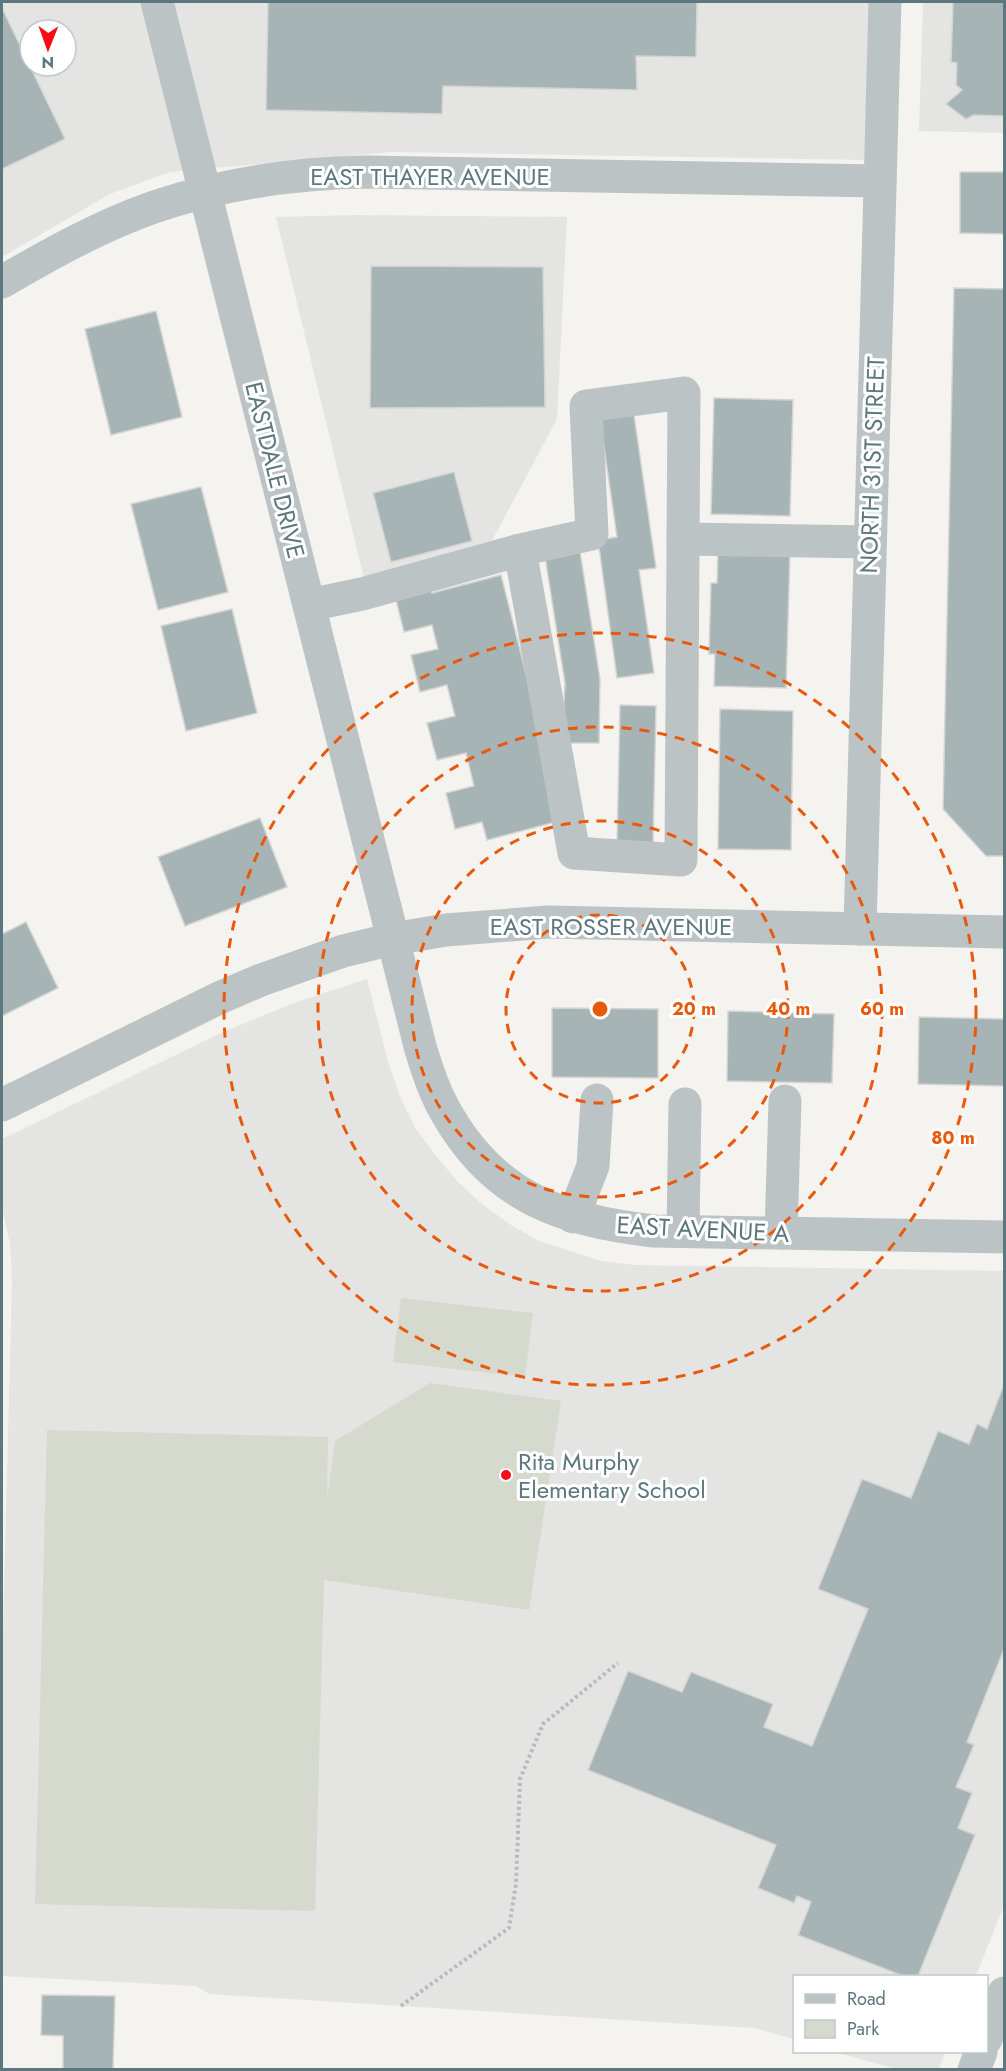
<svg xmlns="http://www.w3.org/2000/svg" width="1006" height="2071" viewBox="0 0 1006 2071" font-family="Jost,sans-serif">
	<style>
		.built { fill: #e4e4e3; fill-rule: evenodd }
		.green { fill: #d5d9ce }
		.building { fill: #a7b4b6; stroke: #d5d4d2; stroke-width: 1.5 }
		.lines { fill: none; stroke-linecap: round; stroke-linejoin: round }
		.path { stroke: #b6bbbd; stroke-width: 4; stroke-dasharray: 3 3; stroke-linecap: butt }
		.minor { stroke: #bcc3c5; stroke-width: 33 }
		.ring { fill: none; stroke: #e8590c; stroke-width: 3; stroke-dasharray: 10 8 }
		.poi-dot { fill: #f60d16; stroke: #fff; stroke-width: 2 }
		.labels { text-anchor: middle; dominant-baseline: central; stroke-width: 6; stroke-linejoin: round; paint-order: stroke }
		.street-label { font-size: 24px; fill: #5c787e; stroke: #fff }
		.poi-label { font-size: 24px; fill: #5c787e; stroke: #fff; text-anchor: start }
		.centre { fill: #e8590c; stroke: #fff; stroke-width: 3 }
		.ring-label { font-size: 18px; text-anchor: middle; font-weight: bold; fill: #e8590c; stroke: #fff; stroke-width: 6; stroke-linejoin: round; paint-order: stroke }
	</style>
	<rect width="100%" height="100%" fill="#f4f3ef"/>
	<g class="built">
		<path d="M 2,2 L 870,2 L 865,160 L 391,152 L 170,172 L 110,194 L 2,257 ZM 30,30 L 66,30 L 66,66 L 30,66 Z"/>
		<path d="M 923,2 L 1004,2 L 1004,133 L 919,131 Z"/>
		<path d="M 354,215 L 567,217 L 557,419 L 487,550 L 364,578 L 276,217 Z"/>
		<path d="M 367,979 L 388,1062 L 401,1099 L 416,1129 L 437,1157 L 458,1182 L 483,1205 L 511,1225 L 539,1241 L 601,1261 L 635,1265 L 1004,1271 L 1004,1905 L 976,1976 L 794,1976 L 794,2039 L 754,2028 L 209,1994 L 196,1986 L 2,1976 L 2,1670 L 12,1280 L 10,1244 L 2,1207 L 2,1139 L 221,1033 L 291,1004 Z"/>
		<path d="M 835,2052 L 946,2052 L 938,2070 L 896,2069 Z"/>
	</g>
	<g class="green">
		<path d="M 401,1298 L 533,1313 L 525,1377 L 393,1362 Z"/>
		<path d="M 430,1383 L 561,1401 L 529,1610 L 324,1580 L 315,1911 L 35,1904 L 47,1430 L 328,1437 L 327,1498 L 335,1441 Z"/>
	</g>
	<g class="building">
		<path d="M 268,2 L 697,2 L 696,57 L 636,56 L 637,90 L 443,86 L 442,114 L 266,110 Z"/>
		<path d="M 953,2 L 1004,2 L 1004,116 L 974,115 L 966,119 L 946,104 L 962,90 L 956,85 L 957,63 L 951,62 Z"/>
		<path d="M 2,8 L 65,139 L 2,169 Z"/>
		<path d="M 960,172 L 1004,172 L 1004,234 L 960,233 Z"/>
		<path d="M 371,266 L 543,267 L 545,407 L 370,408 Z"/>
		<path d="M 954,288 L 1004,289 L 1004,856 L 986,856 L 943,809 Z"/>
		<path d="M 156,311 L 182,417 L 111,435 L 85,329 Z"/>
		<path d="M 714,398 L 793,400 L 790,516 L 711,514 Z"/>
		<path d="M 634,415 L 656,568 L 639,570 L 654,673 L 617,678 L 598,540 L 617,537 L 600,419 Z"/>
		<path d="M 454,472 L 472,541 L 391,562 L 373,493 Z"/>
		<path d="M 201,487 L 228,592 L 158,610 L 131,504 Z"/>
		<path d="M 579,545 L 600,679 L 599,743 L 562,743 L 565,683 L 544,550 Z"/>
		<path d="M 718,550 L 790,553 L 786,688 L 714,686 L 715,654 L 709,654 L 711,583 L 717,583 Z"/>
		<path d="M 501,575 L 563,820 L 487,840 L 482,822 L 455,829 L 446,793 L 474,786 L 466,753 L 437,760 L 427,723 L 455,716 L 447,685 L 420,692 L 411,655 L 438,649 L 432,625 L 404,632 L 394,592 L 429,584 L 432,593 Z"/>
		<path d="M 232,609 L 257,713 L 186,731 L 161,626 Z"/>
		<path d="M 620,705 L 656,706 L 653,844 L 617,843 Z"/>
		<path d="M 720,709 L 793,711 L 791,850 L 718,849 Z"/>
		<path d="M 260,818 L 287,887 L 185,926 L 158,857 Z"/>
		<path d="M 26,922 L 58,988 L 2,1016 L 2,934 Z"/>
		<path d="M 552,1008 L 658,1009 L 658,1078 L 552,1077 Z"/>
		<path d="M 728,1011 L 834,1014 L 832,1083 L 727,1081 Z"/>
		<path d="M 919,1017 L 1004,1019 L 1004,1086 L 918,1084 Z"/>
		<path d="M 1004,1384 L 1004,1649 L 967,1742 L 974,1745 L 956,1787 L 972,1793 L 958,1828 L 975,1835 L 918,1976 L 903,1976 L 798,1935 L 811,1902 L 797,1896 L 794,1903 L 758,1888 L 776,1845 L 588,1770 L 628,1671 L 682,1692 L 691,1672 L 773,1704 L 764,1727 L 812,1746 L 868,1609 L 818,1589 L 862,1479 L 911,1498 L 938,1431 L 969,1444 L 977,1424 L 987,1429 Z"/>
		<path d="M 42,1995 L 115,1996 L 113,2070 L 63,2070 L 63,2036 L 41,2035 Z"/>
	</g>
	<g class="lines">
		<path class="path" d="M 401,2006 L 509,1928 L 516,1884 L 520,1779 L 543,1724 L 618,1663"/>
		<g class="minor">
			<path d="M 157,2 L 421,1050 C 428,1072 435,1094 447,1114 C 495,1198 563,1221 654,1231 L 1004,1237"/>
			<path d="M 2,282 C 50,254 100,226 154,207 C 222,184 294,173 366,172 L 880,181"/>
			<path d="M 683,539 L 870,542"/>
			<path d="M 309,605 L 362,594 L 520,550 L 574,853 L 681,860 L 684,393 L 586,406 L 592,534 L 520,550"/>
			<path d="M 860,929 L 885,2"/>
			<path d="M 2,1105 L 219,998 L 261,980 L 343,951 L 393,939 L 446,930 L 548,922 L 1004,932"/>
			<path d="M 573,1217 L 593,1166 L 597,1100"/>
			<path d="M 683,1231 L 685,1104"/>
			<path d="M 781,1233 L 785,1101"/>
			<path d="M 986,2039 L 1004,1993"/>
			<path d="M 974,2070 L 981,2052"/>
		</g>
	</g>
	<g class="ring">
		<circle cx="600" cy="1009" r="94"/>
		<circle cx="600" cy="1009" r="188"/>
		<circle cx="600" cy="1009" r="282"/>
		<circle cx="600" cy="1009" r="376"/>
	</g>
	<circle class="poi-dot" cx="506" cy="1475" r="6"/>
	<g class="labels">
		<g class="street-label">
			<text x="430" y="176">EAST THAYER AVENUE</text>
			<text transform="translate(872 465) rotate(-88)">NORTH 31ST STREET</text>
			<text transform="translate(275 470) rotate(76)">EASTDALE DRIVE</text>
			<text x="611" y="926">EAST ROSSER AVENUE</text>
			<text transform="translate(703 1229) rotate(3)">EAST AVENUE A</text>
		</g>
		<g class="poi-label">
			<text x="518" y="1461">Rita Murphy<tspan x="518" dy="28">Elementary School</tspan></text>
		</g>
	</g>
	<circle cx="600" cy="1009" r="9" class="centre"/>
	<g class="ring-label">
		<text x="694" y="1015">20 m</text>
		<text x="788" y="1015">40 m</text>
		<text x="882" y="1015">60 m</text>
		<text x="953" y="1144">80 m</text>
	</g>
	<rect width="1006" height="2071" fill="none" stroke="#5c787e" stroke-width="6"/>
	<rect x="793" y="1975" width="195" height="78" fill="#ffffff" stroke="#bec9cb" stroke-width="1.5"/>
	<rect x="805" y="1994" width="30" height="9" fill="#bcc3c5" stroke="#bec9cb" stroke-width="1.5"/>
	<text x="847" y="2005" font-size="18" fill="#5c787e">Road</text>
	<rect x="805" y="2020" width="30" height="18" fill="#d5d9ce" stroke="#bec9cb" stroke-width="1.5"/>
	<text x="847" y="2035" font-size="18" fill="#5c787e">Park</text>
	<g transform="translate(48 48) rotate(181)"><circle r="28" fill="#ffffff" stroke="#bec9cb" stroke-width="1.5"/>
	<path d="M0-4.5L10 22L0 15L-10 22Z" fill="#f60d16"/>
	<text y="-9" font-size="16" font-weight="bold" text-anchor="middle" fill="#5c787e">N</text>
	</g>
</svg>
